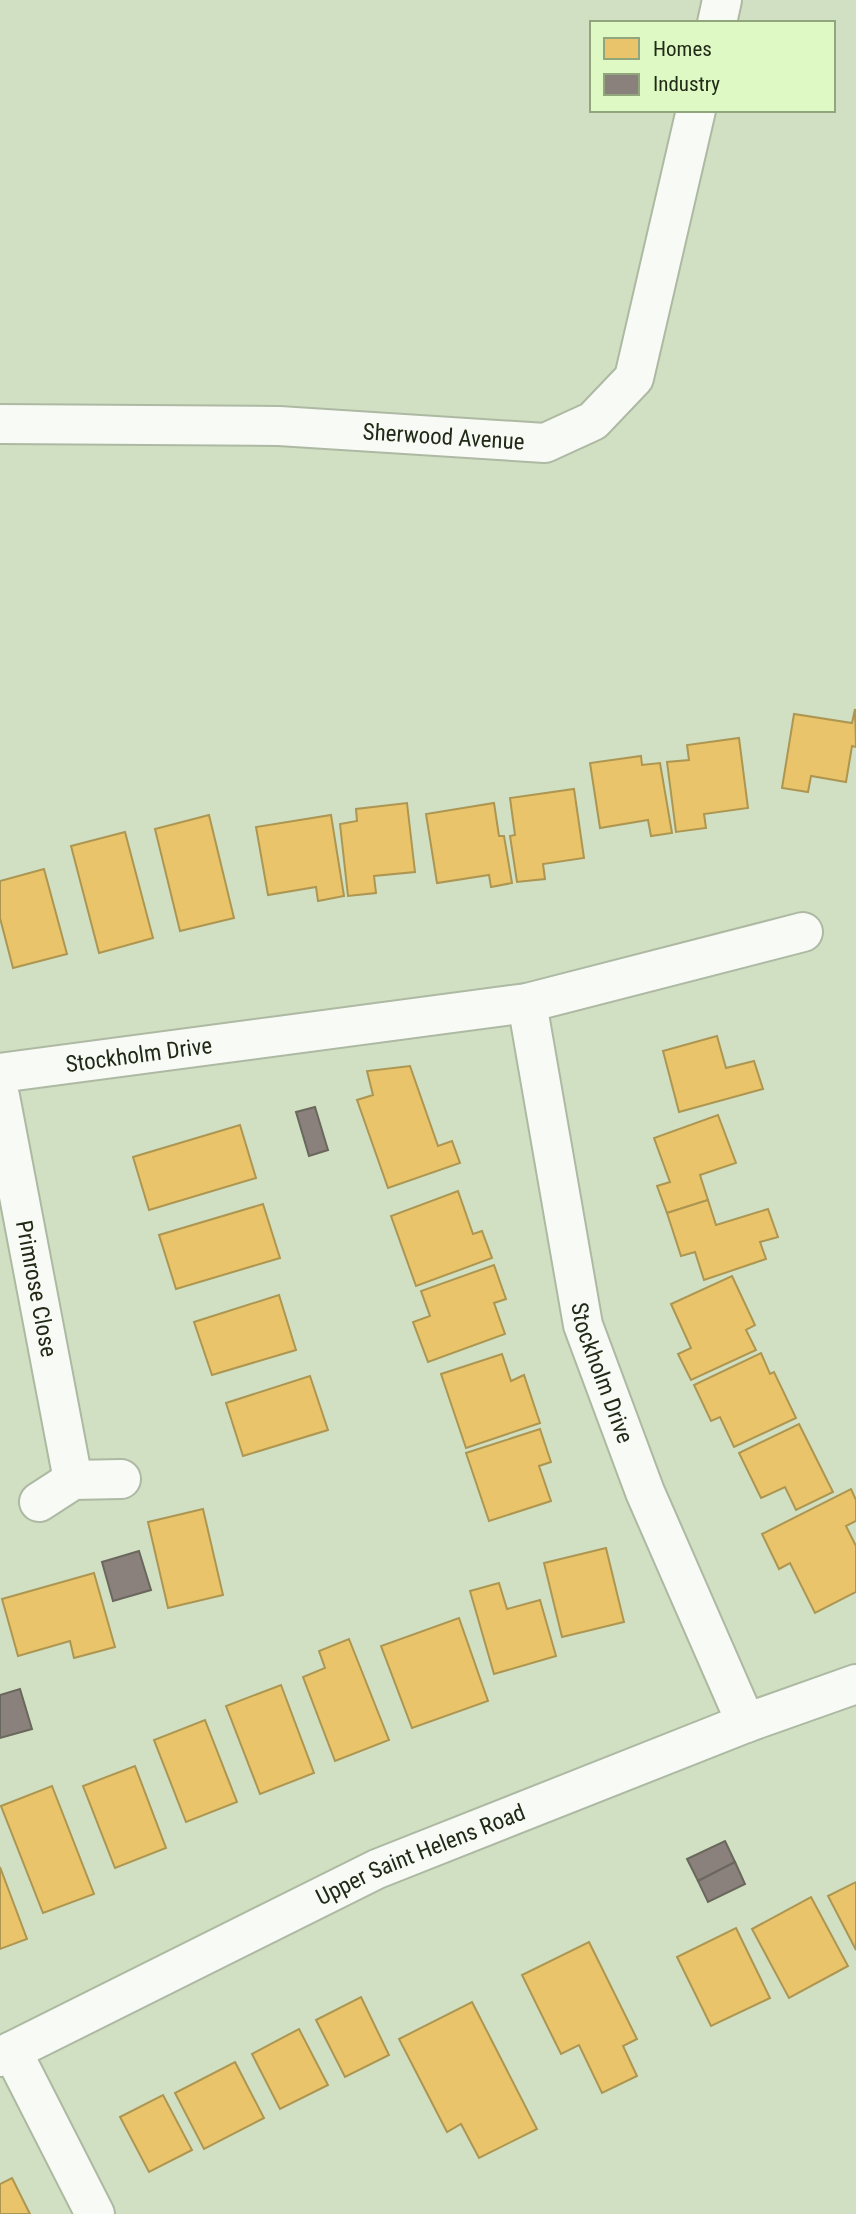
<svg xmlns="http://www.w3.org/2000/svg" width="856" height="2214" viewBox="0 0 856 2214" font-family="'Roboto Condensed',sans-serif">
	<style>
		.homes { fill: #e9c46a; stroke: #ad9651; stroke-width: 2 }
		.industry { fill: #8a817c; stroke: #6a675d; stroke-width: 2 }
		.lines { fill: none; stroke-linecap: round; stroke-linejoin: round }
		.minor-casing { stroke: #adb9a2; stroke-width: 42 }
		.minor { stroke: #f8faf6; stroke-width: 38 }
		.labels { text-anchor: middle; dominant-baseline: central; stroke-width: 7; stroke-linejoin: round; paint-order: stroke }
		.street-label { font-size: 23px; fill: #202a16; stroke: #def9c4 }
	</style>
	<rect width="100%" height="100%" fill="#d1e0c3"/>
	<g class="homes">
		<path d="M 855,709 L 856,747 L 852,746 L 846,782 L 811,776 L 808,792 L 782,788 L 794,714 L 852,723 Z"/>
		<path d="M 739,738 L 748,808 L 704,814 L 706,828 L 676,832 L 667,762 L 689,760 L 687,745 Z"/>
		<path d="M 641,756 L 642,765 L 660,763 L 672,833 L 651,836 L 648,820 L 600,828 L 590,763 Z"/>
		<path d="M 574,789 L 584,858 L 543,864 L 545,879 L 517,882 L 510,836 L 515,835 L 510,798 Z"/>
		<path d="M 407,803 L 415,872 L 374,876 L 376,893 L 348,896 L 340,824 L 357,821 L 356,809 Z"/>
		<path d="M 494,803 L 499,836 L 504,836 L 512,883 L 491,887 L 489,875 L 437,883 L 426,814 Z"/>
		<path d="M 209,815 L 234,918 L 180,931 L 155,829 Z"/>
		<path d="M 331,815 L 344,896 L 318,901 L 316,887 L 268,895 L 256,827 Z"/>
		<path d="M 125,832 L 153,938 L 99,953 L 71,846 Z"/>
		<path d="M 44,869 L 67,954 L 13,968 L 0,918 L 0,881 Z"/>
		<path d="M 717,1036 L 726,1068 L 754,1061 L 763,1089 L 679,1112 L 663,1051 Z"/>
		<path d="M 410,1066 L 438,1146 L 452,1141 L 460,1163 L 388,1188 L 357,1100 L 373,1095 L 367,1071 Z"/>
		<path d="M 718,1115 L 736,1163 L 700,1175 L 708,1200 L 667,1213 L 657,1186 L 670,1182 L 654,1138 Z"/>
		<path d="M 240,1125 L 256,1178 L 149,1210 L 133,1157 Z"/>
		<path d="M 458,1191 L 473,1234 L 482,1231 L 492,1258 L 416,1286 L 391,1216 Z"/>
		<path d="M 708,1200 L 716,1225 L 768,1209 L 778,1237 L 760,1242 L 766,1259 L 704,1280 L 695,1252 L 681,1256 L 667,1213 Z"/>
		<path d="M 263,1204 L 280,1258 L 176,1289 L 159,1235 Z"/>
		<path d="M 494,1265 L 506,1299 L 494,1303 L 505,1334 L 428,1362 L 413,1322 L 430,1316 L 421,1291 Z"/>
		<path d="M 732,1276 L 755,1325 L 746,1330 L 756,1350 L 691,1380 L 678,1354 L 691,1348 L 671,1304 Z"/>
		<path d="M 279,1295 L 296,1350 L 212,1375 L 194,1322 Z"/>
		<path d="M 761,1353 L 770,1374 L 774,1372 L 796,1418 L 734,1447 L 720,1417 L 711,1421 L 694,1385 Z"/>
		<path d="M 502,1354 L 511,1381 L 524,1375 L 540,1423 L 466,1448 L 441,1374 Z"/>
		<path d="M 310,1376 L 328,1430 L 243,1456 L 226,1403 Z"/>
		<path d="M 799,1424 L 833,1492 L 796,1510 L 785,1487 L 761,1498 L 739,1453 Z"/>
		<path d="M 540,1429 L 551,1462 L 539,1466 L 551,1501 L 489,1521 L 466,1453 Z"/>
		<path d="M 851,1489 L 856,1500 L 856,1521 L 846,1526 L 856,1546 L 856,1592 L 815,1613 L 790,1563 L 779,1569 L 762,1534 Z"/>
		<path d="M 203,1509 L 223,1595 L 168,1608 L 148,1522 Z"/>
		<path d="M 606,1548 L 624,1622 L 562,1637 L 544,1563 Z"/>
		<path d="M 94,1573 L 115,1647 L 74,1658 L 70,1641 L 18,1656 L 2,1599 Z"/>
		<path d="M 499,1583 L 507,1609 L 540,1600 L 556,1656 L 494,1674 L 470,1591 Z"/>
		<path d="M 459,1618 L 488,1701 L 412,1728 L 381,1646 Z"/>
		<path d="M 349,1639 L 389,1740 L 335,1761 L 303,1677 L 325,1668 L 319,1651 Z"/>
		<path d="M 281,1685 L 314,1773 L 260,1794 L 226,1706 Z"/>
		<path d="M 205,1720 L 237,1802 L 186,1822 L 154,1740 Z"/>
		<path d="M 135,1766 L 166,1848 L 115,1868 L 83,1786 Z"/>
		<path d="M 52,1786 L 94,1894 L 43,1913 L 1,1806 Z"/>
		<path d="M 0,1867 L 27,1939 L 0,1949 Z"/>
		<path d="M 856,1882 L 856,1950 L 828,1896 Z"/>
		<path d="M 811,1897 L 848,1966 L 789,1998 L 752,1929 Z"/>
		<path d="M 736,1928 L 770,1998 L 711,2026 L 677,1957 Z"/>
		<path d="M 589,1942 L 637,2039 L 623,2046 L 637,2076 L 602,2093 L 579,2045 L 561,2054 L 522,1975 Z"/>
		<path d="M 361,1997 L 389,2055 L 345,2077 L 316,2020 Z"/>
		<path d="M 472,2002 L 537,2129 L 479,2158 L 461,2124 L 447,2132 L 399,2039 Z"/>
		<path d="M 299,2029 L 328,2085 L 280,2109 L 252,2054 Z"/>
		<path d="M 235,2062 L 264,2118 L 204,2149 L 175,2093 Z"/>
		<path d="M 163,2095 L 192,2150 L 149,2172 L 120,2117 Z"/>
		<path d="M 12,2178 L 30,2214 L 0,2214 L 0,2184 Z"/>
	</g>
	<g class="industry">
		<path d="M 315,1107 L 328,1150 L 309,1156 L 296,1112 Z"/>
		<path d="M 139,1551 L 151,1590 L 113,1601 L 102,1562 Z"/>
		<path d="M 20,1689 L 32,1729 L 0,1738 L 0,1695 Z"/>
		<path d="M 725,1841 L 735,1862 L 698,1881 L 687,1859 Z"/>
		<path d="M 735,1862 L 745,1884 L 708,1902 L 698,1881 Z"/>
	</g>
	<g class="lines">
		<g class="minor-casing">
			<g id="minor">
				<path d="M 717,23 L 722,0"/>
				<path id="s1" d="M 0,424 L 279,426 L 545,443 L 593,421 L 634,378 L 696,110"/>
				<path id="s2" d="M 527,1003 L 583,1325 L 645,1492 L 746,1723"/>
				<path id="s3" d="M 0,1073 L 527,1003 L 803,932"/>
				<path id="s4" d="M 0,1096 L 73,1480"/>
				<path d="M 39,1502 L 73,1480 L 121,1479"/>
				<path d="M 12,2051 L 95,2214"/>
				<path id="s5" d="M 0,2057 L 377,1869 L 746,1723 L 856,1684"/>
			</g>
		</g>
		<use href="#minor" class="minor"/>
	</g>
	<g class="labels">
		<g class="street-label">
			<text stroke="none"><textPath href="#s1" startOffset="444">Sherwood Avenue</textPath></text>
			<text stroke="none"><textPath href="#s3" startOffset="140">Stockholm Drive</textPath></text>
			<text stroke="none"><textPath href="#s4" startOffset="196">Primrose Close</textPath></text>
			<text stroke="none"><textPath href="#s2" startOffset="378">Stockholm Drive</textPath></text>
			<text stroke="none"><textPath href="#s5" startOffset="467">Upper Saint Helens Road</textPath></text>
		</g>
	</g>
	<rect x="590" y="21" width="245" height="91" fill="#def9c4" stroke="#92a67e" stroke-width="2"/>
	<rect x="604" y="38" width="35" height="21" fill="#e9c46a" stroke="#92a67e" stroke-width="2"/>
	<text x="653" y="56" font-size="21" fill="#202a16">Homes</text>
	<rect x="604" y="74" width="35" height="21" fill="#8a817c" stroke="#92a67e" stroke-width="2"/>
	<text x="653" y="91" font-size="21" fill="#202a16">Industry</text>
</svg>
